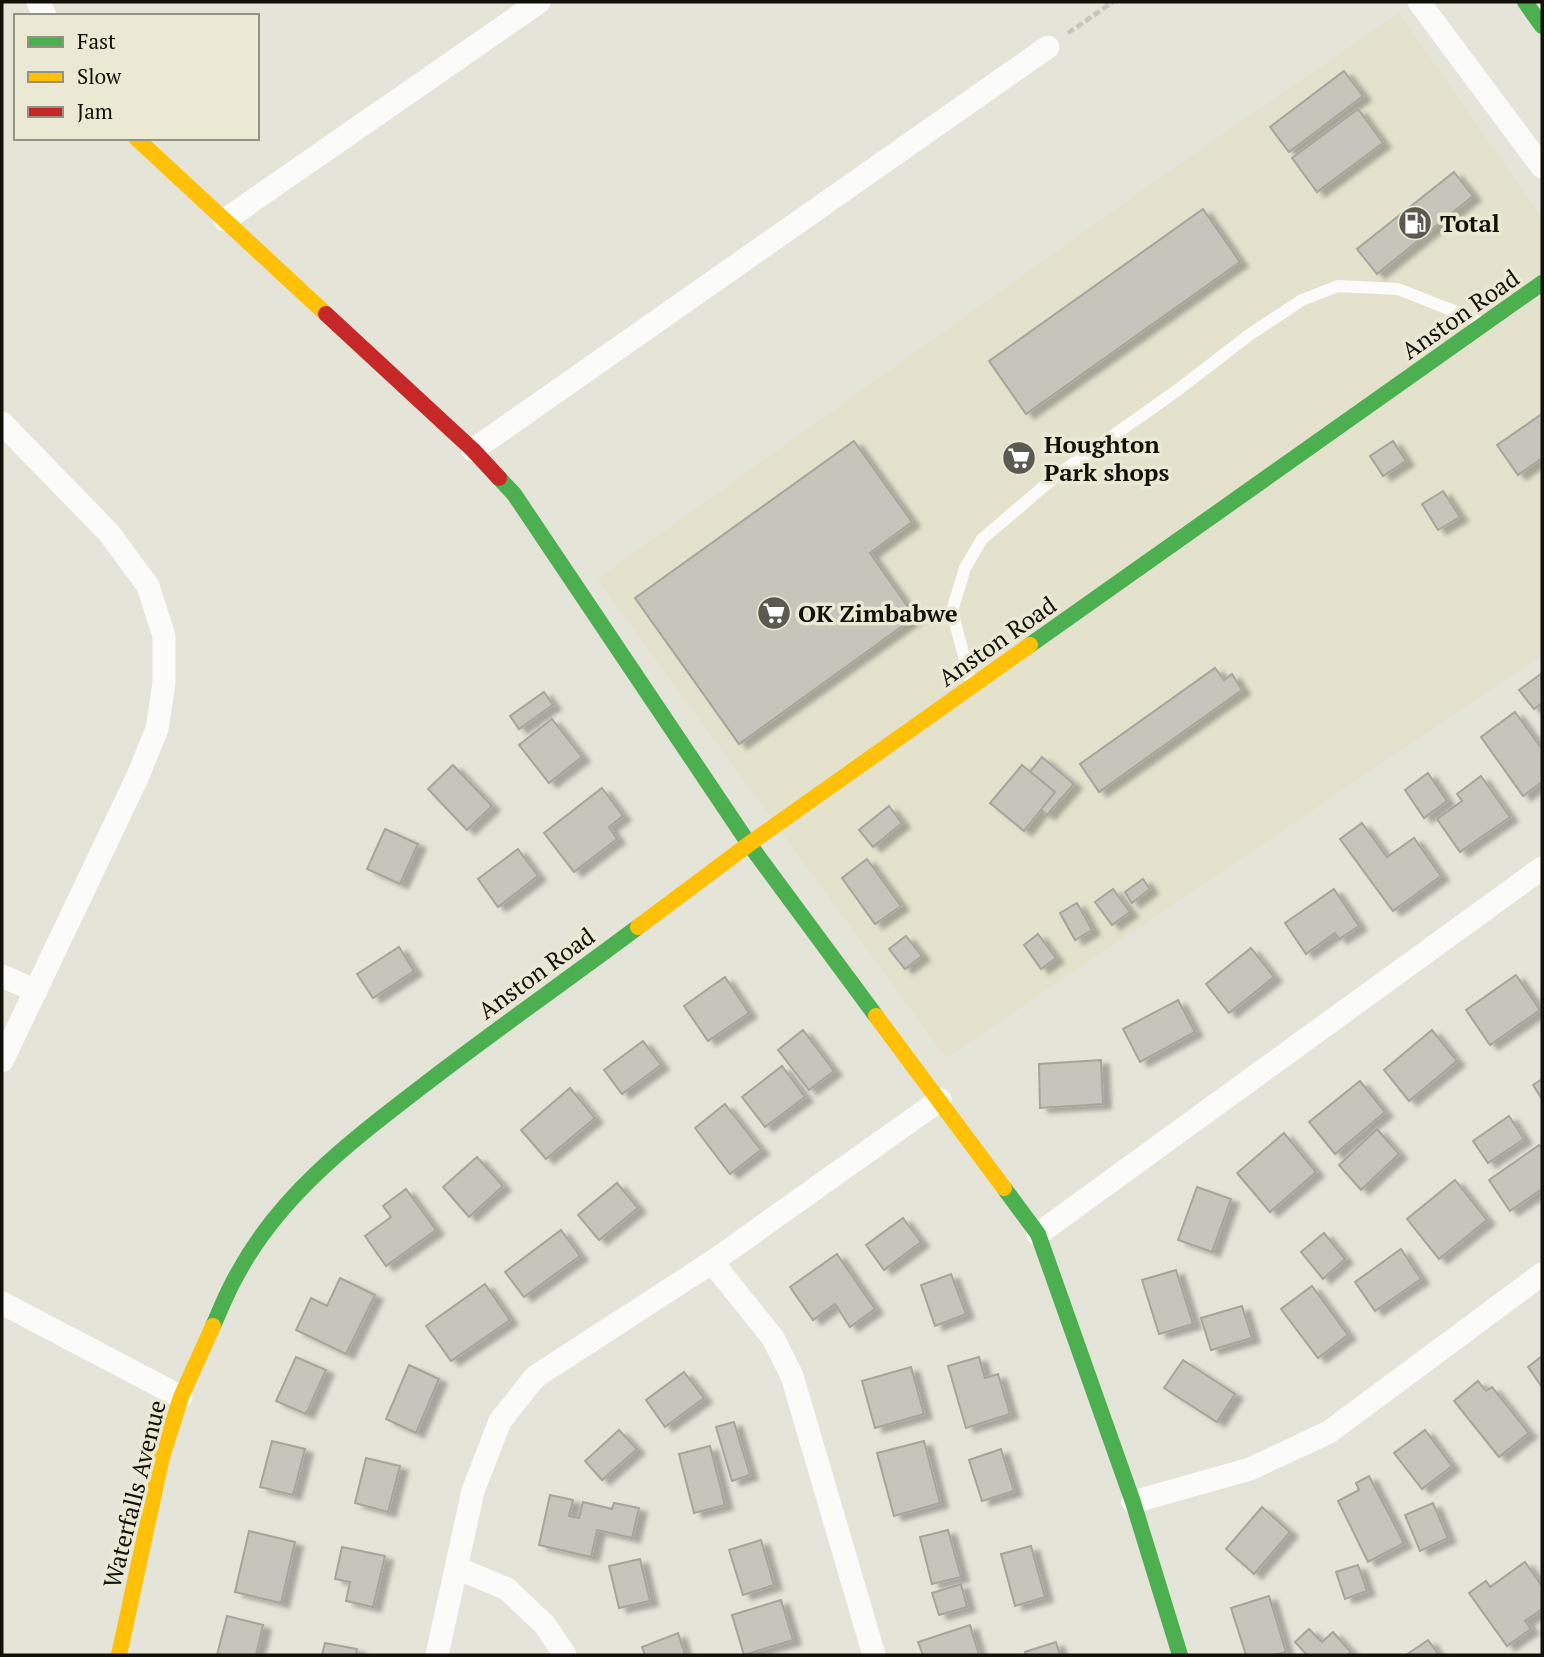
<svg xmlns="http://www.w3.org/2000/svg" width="1544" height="1657" viewBox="0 0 1544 1657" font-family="'PT Serif',serif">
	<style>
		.built { fill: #e4e2cd }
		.building { fill: #c6c4bb; stroke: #a6a59c; stroke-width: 2; filter: url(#shadow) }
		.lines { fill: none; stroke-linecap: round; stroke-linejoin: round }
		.path { stroke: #c5c4bf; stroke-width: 4.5; stroke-dasharray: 7 3.5; stroke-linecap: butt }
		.lane { stroke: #fbfbf9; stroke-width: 12 }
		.street { stroke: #fbfbf9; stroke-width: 23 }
		.fast { stroke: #4caf50; stroke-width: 16 }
		.slow { stroke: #ffc107; stroke-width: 16 }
		.jam { stroke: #c62828; stroke-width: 16 }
		.labels { text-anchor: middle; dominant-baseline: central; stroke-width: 7; stroke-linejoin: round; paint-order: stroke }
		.poi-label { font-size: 24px; font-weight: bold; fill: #111009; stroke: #ebe8d3; text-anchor: start }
		.street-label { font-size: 24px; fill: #111009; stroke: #ebe8d3 }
	</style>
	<defs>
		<filter id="shadow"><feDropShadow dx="8" dy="4.5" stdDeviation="2" flood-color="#0004"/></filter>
	</defs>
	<rect width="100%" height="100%" fill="#e5e4d9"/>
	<path class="built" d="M 1399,13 L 1542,218 L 1542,655 L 946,1058 L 597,579 L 1179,164 Z"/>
	<g class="building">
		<path d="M 1344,71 L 1363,96 L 1289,152 L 1270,127 Z"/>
		<path d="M 1358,109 L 1383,143 L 1317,192 L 1292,158 Z"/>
		<path d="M 1454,172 L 1473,196 L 1377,274 L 1357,249 Z"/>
		<path d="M 1203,209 L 1240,262 L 1026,414 L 989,361 Z"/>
		<path d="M 1542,414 L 1542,458 L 1518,475 L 1497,445 Z"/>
		<path d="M 854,441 L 912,522 L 870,553 L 915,617 L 739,744 L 635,598 Z"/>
		<path d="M 1393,441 L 1406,461 L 1383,476 L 1370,456 Z"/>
		<path d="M 1443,491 L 1460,517 L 1438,530 L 1422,504 Z"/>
		<path d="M 1215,668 L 1224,680 L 1232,674 L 1242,690 L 1099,792 L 1080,764 Z"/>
		<path d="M 1541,674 L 1542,703 L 1534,709 L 1519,690 Z"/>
		<path d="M 544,692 L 553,705 L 519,729 L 510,716 Z"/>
		<path d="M 1515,712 L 1542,749 L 1542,782 L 1523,796 L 1481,737 Z"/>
		<path d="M 552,719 L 582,757 L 549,783 L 519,745 Z"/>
		<path d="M 1042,757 L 1074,784 L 1047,815 L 1016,789 Z"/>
		<path d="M 453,765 L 492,806 L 467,830 L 428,789 Z"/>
		<path d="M 1022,765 L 1055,792 L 1024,831 L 990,803 Z"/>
		<path d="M 1428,773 L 1447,801 L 1424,818 L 1405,790 Z"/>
		<path d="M 1481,776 L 1510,817 L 1460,852 L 1437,819 L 1462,801 L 1457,794 Z"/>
		<path d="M 602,788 L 623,816 L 609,827 L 617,839 L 574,872 L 544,833 Z"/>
		<path d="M 889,806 L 902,823 L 873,847 L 859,830 Z"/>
		<path d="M 1362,823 L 1387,857 L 1414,838 L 1441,876 L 1393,911 L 1340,839 Z"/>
		<path d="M 385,829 L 418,844 L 400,884 L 367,869 Z"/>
		<path d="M 518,849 L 538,876 L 498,907 L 478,879 Z"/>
		<path d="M 867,859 L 901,906 L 875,924 L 842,878 Z"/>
		<path d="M 1143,879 L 1150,889 L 1132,903 L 1125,892 Z"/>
		<path d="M 1113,889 L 1130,912 L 1112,925 L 1095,902 Z"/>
		<path d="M 1334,889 L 1359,926 L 1339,939 L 1335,933 L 1306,954 L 1285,923 Z"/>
		<path d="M 1077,903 L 1092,930 L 1075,940 L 1060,913 Z"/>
		<path d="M 1038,934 L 1056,958 L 1041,969 L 1024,945 Z"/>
		<path d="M 906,936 L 922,956 L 905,969 L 889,949 Z"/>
		<path d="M 399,947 L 414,971 L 373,998 L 357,974 Z"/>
		<path d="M 1251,948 L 1274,977 L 1229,1013 L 1206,984 Z"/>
		<path d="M 1516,975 L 1540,1010 L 1490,1045 L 1466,1010 Z"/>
		<path d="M 725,977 L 749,1013 L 708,1041 L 684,1006 Z"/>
		<path d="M 1178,1000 L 1195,1032 L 1140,1062 L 1123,1029 Z"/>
		<path d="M 803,1030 L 834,1071 L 809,1090 L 778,1050 Z"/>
		<path d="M 1432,1030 L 1457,1061 L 1409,1101 L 1384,1070 Z"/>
		<path d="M 643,1041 L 661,1065 L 622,1094 L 604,1070 Z"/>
		<path d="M 1101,1060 L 1103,1104 L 1040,1108 L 1039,1064 Z"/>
		<path d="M 782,1066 L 805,1097 L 765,1127 L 742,1097 Z"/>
		<path d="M 1542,1079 L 1542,1099 L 1533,1085 Z"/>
		<path d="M 1360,1081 L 1385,1112 L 1335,1154 L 1309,1122 Z"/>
		<path d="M 570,1088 L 595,1118 L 546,1159 L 521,1130 Z"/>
		<path d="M 725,1104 L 761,1150 L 730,1174 L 695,1128 Z"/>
		<path d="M 1509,1116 L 1524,1139 L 1488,1163 L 1473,1141 Z"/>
		<path d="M 1377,1129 L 1399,1154 L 1361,1190 L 1339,1165 Z"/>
		<path d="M 1284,1133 L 1316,1172 L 1270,1212 L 1237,1173 Z"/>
		<path d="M 1539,1145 L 1542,1149 L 1542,1189 L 1510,1211 L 1489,1180 Z"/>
		<path d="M 477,1157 L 503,1186 L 469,1217 L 443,1187 Z"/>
		<path d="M 1455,1180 L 1487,1220 L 1439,1259 L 1407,1219 Z"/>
		<path d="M 617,1183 L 638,1208 L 599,1240 L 578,1215 Z"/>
		<path d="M 1197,1187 L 1231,1199 L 1212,1252 L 1178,1240 Z"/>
		<path d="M 406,1189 L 436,1230 L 386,1266 L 365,1236 L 391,1217 L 383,1206 Z"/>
		<path d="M 903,1218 L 921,1242 L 884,1270 L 866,1245 Z"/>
		<path d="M 561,1230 L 580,1256 L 524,1297 L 505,1272 Z"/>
		<path d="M 1324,1233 L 1345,1259 L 1323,1279 L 1301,1252 Z"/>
		<path d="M 1401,1249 L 1421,1279 L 1375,1311 L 1355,1282 Z"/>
		<path d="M 837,1254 L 875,1309 L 850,1327 L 835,1304 L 813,1320 L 790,1287 Z"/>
		<path d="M 1176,1270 L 1193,1324 L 1159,1334 L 1142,1280 Z"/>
		<path d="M 951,1274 L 966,1314 L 935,1326 L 921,1285 Z"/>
		<path d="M 340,1278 L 375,1295 L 346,1354 L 296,1330 L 311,1298 L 327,1306 Z"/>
		<path d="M 485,1284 L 510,1320 L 451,1361 L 426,1326 Z"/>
		<path d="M 1312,1286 L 1348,1335 L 1318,1358 L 1281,1309 Z"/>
		<path d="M 1242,1306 L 1252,1338 L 1211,1350 L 1201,1318 Z"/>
		<path d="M 1542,1356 L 1542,1387 L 1528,1367 Z"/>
		<path d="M 296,1357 L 326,1370 L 306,1414 L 276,1401 Z"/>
		<path d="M 979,1357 L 985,1378 L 998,1374 L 1010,1414 L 966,1428 L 948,1366 Z"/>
		<path d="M 1183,1360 L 1235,1394 L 1217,1422 L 1164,1388 Z"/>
		<path d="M 409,1365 L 439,1379 L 416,1433 L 386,1419 Z"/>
		<path d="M 911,1367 L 924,1414 L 875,1428 L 862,1381 Z"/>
		<path d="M 684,1372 L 704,1398 L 665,1427 L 646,1400 Z"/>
		<path d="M 1478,1381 L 1486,1391 L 1492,1387 L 1529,1433 L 1499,1457 L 1454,1401 Z"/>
		<path d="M 734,1422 L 750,1475 L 732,1481 L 716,1427 Z"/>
		<path d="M 619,1430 L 637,1449 L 602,1480 L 585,1461 Z"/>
		<path d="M 1425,1430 L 1452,1466 L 1422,1489 L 1394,1453 Z"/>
		<path d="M 272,1441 L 305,1449 L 293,1495 L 260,1487 Z"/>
		<path d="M 924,1441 L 940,1503 L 894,1516 L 877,1453 Z"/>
		<path d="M 710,1446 L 725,1505 L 694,1513 L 679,1454 Z"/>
		<path d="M 1001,1449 L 1014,1491 L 982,1501 L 969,1460 Z"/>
		<path d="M 366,1458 L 400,1466 L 388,1512 L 355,1503 Z"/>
		<path d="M 1369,1476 L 1404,1543 L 1368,1562 L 1338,1501 L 1359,1490 L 1356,1483 Z"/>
		<path d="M 550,1495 L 573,1500 L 569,1516 L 579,1518 L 583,1502 L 612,1509 L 614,1503 L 639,1508 L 632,1538 L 597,1530 L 591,1557 L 539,1545 Z"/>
		<path d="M 1433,1503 L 1448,1538 L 1420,1551 L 1405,1515 Z"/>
		<path d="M 1262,1507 L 1290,1532 L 1254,1574 L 1226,1549 Z"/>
		<path d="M 948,1530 L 961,1577 L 932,1584 L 920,1537 Z"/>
		<path d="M 249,1531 L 295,1542 L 281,1603 L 235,1592 Z"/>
		<path d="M 761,1540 L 774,1585 L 743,1595 L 729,1550 Z"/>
		<path d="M 1031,1546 L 1045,1597 L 1015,1606 L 1001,1554 Z"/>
		<path d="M 342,1547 L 385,1556 L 373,1607 L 346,1601 L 350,1582 L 335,1579 Z"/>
		<path d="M 640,1559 L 650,1601 L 619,1608 L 609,1566 Z"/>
		<path d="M 1525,1562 L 1542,1586 L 1542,1609 L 1525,1621 L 1531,1629 L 1507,1646 L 1469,1593 L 1486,1581 L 1490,1587 Z"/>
		<path d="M 1358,1565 L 1367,1591 L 1345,1599 L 1336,1572 Z"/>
		<path d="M 961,1584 L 967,1607 L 939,1615 L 932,1593 Z"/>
		<path d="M 1269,1596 L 1286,1652 L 1274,1655 L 1246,1655 L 1231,1608 Z"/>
		<path d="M 781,1600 L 793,1640 L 744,1655 L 732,1615 Z"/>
		<path d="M 227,1616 L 263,1625 L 256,1655 L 217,1655 Z"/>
		<path d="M 970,1625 L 979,1655 L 923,1655 L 918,1642 Z"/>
		<path d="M 1309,1629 L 1322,1642 L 1333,1632 L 1351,1652 L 1347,1655 L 1307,1655 L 1295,1642 Z"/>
		<path d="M 678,1633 L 685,1655 L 645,1655 L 642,1647 Z"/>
		<path d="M 1428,1640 L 1439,1655 L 1406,1655 Z"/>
		<path d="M 1056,1642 L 1060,1655 L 1026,1655 L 1025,1652 Z"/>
		<path d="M 325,1643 L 357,1649 L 356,1655 L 322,1655 Z"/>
	</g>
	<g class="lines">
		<path class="path" d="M 1068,33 L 1113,2"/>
		<path class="lane" d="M 971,683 L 952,611 L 965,568 L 982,539 L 1056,476 L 1179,389 L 1249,335 L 1302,300 L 1338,286 L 1398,289 L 1482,322"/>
		<g class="street">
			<path d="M 38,2 L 45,16"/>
			<path d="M 1419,2 L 1542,167"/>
			<path d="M 225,220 L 539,2"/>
			<path d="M 2,423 L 109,533 L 148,586 L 164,636 L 164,683 L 157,729 L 137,778 L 2,1061"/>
			<path d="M 473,450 L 1048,47"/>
			<path d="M 2,976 L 36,991"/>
			<path d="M 1038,1234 L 1542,868"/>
			<path d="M 712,1262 L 773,1338 L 792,1376 L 874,1655"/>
			<path d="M 2,1303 L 181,1397"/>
			<path d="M 1133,1502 L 1250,1469 L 1329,1432 L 1542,1274"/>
			<path d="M 457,1568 L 507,1589 L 545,1625 L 565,1655"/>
			<path d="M 437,1655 L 473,1491 L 500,1421 L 535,1377 L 712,1262 L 940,1100"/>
		</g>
		<g class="fast">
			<path d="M 1525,2 L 1542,26"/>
			<path d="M 499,478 L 514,494 L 749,844 L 876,1016"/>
			<path d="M 1030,645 L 1542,283"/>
			<path d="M 1004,1188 L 1038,1234 L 1133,1502 L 1180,1655"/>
			<path d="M 213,1326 C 221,1308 228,1290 238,1273 C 280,1195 351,1141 420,1088 C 491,1033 566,981 638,927"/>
		</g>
		<g class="slow">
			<path d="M 136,138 L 326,314"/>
			<path d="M 638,927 L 749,844 L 1030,645"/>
			<path d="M 876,1016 L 1004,1188"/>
			<path d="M 119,1655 L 162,1457 L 181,1397 L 213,1326"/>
		</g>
		<path class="jam" d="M 326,314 L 473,450 L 499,478"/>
	</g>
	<defs>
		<g id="fuel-disc" transform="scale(1.75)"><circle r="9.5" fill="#5b5a52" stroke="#ebe8d3"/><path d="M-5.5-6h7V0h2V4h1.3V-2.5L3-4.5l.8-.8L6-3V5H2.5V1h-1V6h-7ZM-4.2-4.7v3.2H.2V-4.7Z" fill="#fff"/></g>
		<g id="supermarket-disc" transform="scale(1.75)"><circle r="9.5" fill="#5b5a52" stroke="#ebe8d3"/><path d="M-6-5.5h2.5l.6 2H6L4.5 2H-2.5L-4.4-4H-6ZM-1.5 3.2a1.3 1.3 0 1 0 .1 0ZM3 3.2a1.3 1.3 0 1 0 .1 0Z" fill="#fff"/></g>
	</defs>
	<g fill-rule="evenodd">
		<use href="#fuel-disc" x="1415" y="223"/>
		<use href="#supermarket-disc" x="1019" y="458"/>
		<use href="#supermarket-disc" x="774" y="613"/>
	</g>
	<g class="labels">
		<g class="poi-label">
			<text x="1440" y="223">Total</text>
			<text x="1044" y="444">Houghton<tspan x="1044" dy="28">Park shops</tspan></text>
			<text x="798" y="613">OK Zimbabwe</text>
		</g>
		<g class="street-label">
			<text transform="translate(1460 314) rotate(-35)">Anston Road</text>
			<text transform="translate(997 641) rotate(-35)">Anston Road</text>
			<text transform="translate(536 973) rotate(-36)">Anston Road</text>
			<text transform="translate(134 1494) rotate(-76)">Waterfalls Avenue</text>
		</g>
	</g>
	<rect width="1544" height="1657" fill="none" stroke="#111009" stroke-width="7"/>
	<rect x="14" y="14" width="245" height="126" fill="#ebe8d3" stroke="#949282" stroke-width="2"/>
	<rect x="28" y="37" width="35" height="10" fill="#4caf50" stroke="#949282" stroke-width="2"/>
	<text x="77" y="49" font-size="21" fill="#111009">Fast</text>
	<rect x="28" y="72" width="35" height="10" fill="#ffc107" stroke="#949282" stroke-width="2"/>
	<text x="77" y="84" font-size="21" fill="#111009">Slow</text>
	<rect x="28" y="107" width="35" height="10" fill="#c62828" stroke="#949282" stroke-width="2"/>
	<text x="77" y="119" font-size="21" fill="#111009">Jam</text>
</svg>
